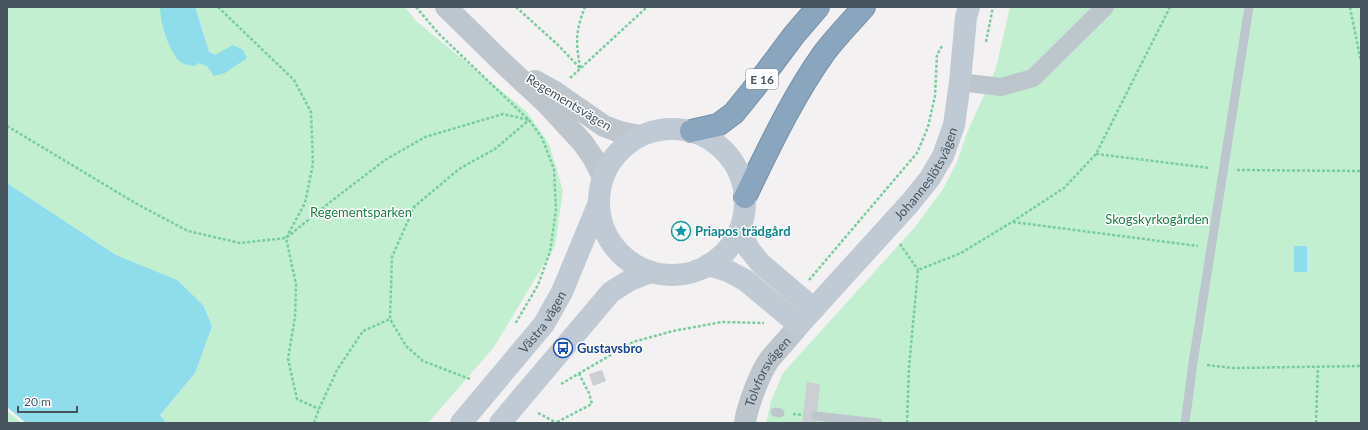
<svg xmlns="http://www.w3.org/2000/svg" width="1368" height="430" viewBox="0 0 1368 430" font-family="Lato,sans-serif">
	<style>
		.green { fill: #c1efd0 }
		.water { fill: #8fddeb }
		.pier { fill: #f3f1f1 }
		.building { fill: #cbced3 }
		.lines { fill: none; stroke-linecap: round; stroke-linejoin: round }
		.motorway-casing { stroke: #7591aa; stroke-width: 24 }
		.path { stroke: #79cd9f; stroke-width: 2.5; stroke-dasharray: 3 2; stroke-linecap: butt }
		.service { stroke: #bdc6cd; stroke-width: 9 }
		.minor { stroke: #bdc6cd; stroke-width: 18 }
		.tertiary { stroke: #bdc6cd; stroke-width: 22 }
		.secondary { stroke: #bfcad4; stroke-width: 22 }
		.motorway { stroke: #8aa6be; stroke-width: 22 }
		.labels { text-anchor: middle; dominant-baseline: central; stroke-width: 3; stroke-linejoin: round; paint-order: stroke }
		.shield { fill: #fff; stroke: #80888e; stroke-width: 1 }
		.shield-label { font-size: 12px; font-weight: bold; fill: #49555e }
		.street-label { font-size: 13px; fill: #49555e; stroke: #fff }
		.park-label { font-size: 13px; fill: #198046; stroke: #fff }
		.culture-label { font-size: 13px; font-weight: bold; fill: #0d838f; stroke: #fff; text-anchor: start }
		.transit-label { font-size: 13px; font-weight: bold; fill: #164399; stroke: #fff; text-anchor: start }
	</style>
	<rect width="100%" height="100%" fill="#f3f1f1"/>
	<g class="green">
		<path d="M 7,7 L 405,7 L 416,21 L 526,111 L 549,144 L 563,191 L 555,246 L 494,347 L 428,423 L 165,423 L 160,415 L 195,373 L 177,280 L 116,255 L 7,183 Z"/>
		<path d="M 1010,7 L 1361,7 L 1361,423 L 766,423 L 771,401 L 783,373 L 915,227 L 943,189 L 957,162 L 967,133 L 996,68 Z"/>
		<path d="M 7,409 L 25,423 L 7,423 Z"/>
	</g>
	<g class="water">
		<path d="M 160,7 L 195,7 L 209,52 L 215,55 L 233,45 L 243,50 L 247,58 L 225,73 L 214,76 L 207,66 L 199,63 L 195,66 C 191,65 186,65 182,63 C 169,54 160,22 160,7 Z"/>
		<path d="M 7,183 L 116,255 L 177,280 L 203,305 L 212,326 L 195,373 L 160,415 L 166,423 L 25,423 L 7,409 Z"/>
		<rect x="1294" y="246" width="13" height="26"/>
	</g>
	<path class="pier" d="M 7,407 L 26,423 L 22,423 L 7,411 Z"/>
	<g class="building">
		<path d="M 602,370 L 606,381 L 593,386 L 589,374 Z"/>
		<path d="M 807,382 L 820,384 L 816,423 L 802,423 Z"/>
	</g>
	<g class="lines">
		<g class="motorway-casing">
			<g id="motorway">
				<path d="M 691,131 L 718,125 L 734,113 L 755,87 L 794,35 L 818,7"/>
				<path d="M 745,197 C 769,148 792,98 824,53 C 836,37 851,22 864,7"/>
			</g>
		</g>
		<g class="path">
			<path d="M 218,7 L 294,80 L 311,112 L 313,164 L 305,203 L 286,238 L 296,284 L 295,317 L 288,359 L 297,399 L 319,409"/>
			<path d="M 416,7 L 439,34 L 529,120 L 542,138 L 554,169 L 556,210 L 550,252 L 538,285 L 515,324"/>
			<path d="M 516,7 L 558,45 L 580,68"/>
			<path d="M 1350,7 L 1361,62"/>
			<path d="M 986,42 L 993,7"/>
			<path d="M 580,68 C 576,42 575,32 585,7"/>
			<path d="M 570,78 L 647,7"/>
			<path d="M 7,126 L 137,204 L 188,231 L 240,243 L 286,238 L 329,203 L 385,160 L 425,137 L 503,114 L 529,120"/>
			<path d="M 1096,154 L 1210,168"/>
			<path d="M 1237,170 L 1361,171"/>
			<path d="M 1013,222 L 1198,246"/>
			<path d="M 900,244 L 918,270"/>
			<path d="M 809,280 L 917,153 L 928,127 L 935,96 L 937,55 L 942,46"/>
			<path d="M 1207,365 L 1233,368 L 1361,366"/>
			<path d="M 470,379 L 423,361 L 406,346 L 390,319 L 392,257 L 414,207 L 459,169 L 495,149 L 529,120"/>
			<path d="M 561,384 L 633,342 L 673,331 L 722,322 L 764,323"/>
			<path d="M 538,413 L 557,423"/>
			<path d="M 793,414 L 803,415"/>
			<path d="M 557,422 L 592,404 L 589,393 L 579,374"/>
			<path d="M 314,423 L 319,409 L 337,370 L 363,331 L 390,319"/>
			<path d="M 907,423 L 909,367 L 918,270 L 961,253 L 1012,222 L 1064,188 L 1096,154 L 1170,7"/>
			<path d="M 1316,423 L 1318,366"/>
		</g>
		<g class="service">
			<path d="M 775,412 L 780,413"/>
			<path d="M 816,416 L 878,423"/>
			<path d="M 1185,423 L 1193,363 L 1249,7"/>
		</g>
		<path class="minor" d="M 960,82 L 1001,87 L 1033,78 L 1105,7"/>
		<g class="tertiary">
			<path d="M 446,7 L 502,62 L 546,103 L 583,143 L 594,159 L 603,177"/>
			<path d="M 535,81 L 555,92 L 604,126 L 620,132 L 639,136"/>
			<path id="s1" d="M 745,423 C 747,407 760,372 770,359 C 779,348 790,337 799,325"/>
		</g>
		<g class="secondary">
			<circle cx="672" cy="202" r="73"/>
			<path d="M 740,229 L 749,249 L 761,264 L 814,309"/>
			<path id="s2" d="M 708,265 L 728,271 L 745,280 L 799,325 L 910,203 L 930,178 L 943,156 L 954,125 L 960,82 L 966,17 L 969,7"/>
			<path id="s3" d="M 461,423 L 544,324 L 562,292 L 598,205"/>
			<path d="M 500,423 L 611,292 L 630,280 L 651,272"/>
		</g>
		<use href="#motorway" class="motorway"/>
	</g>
	<defs>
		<g id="sight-ring" transform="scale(1)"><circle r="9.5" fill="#fff" stroke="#0f9aa8" stroke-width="1.5"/><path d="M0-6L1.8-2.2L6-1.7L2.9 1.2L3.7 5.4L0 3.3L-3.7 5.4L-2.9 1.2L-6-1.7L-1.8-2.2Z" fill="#0f9aa8"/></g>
		<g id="bus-ring" transform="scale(1)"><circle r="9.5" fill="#fff" stroke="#1a4fb4" stroke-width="1.5"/><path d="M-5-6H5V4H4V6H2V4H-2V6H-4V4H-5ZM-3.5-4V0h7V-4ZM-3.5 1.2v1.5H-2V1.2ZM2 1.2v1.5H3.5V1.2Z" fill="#1a4fb4"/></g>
	</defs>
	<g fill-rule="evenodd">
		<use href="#sight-ring" x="681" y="231"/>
		<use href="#bus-ring" x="563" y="348"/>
	</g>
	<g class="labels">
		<rect class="shield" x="746" y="69" width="32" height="20" rx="3"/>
		<g class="shield-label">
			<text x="762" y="79">E 16</text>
		</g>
		<g class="street-label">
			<text transform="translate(569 102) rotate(31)">Regementsvägen</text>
			<text stroke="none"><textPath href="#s2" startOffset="309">Johanneslötsvägen</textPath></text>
			<text stroke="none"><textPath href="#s3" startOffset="130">Västra vägen</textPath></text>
			<text stroke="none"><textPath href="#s1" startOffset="57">Tolvforsvägen</textPath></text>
		</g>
		<g class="park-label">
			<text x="361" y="212">Regementsparken</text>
			<text x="1157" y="219">Skogskyrkogården</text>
		</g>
		<g class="culture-label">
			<text x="695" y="231">Priapos trädgård</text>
		</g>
		<g class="transit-label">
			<text x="577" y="348">Gustavsbro</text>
		</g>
	</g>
	<rect width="1368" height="430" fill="none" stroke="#49555e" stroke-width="16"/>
	<path d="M18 406v6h59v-6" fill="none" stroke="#49555e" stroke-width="2"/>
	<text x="24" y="406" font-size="12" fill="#49555e" stroke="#ffffff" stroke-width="3" paint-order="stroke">20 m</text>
</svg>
